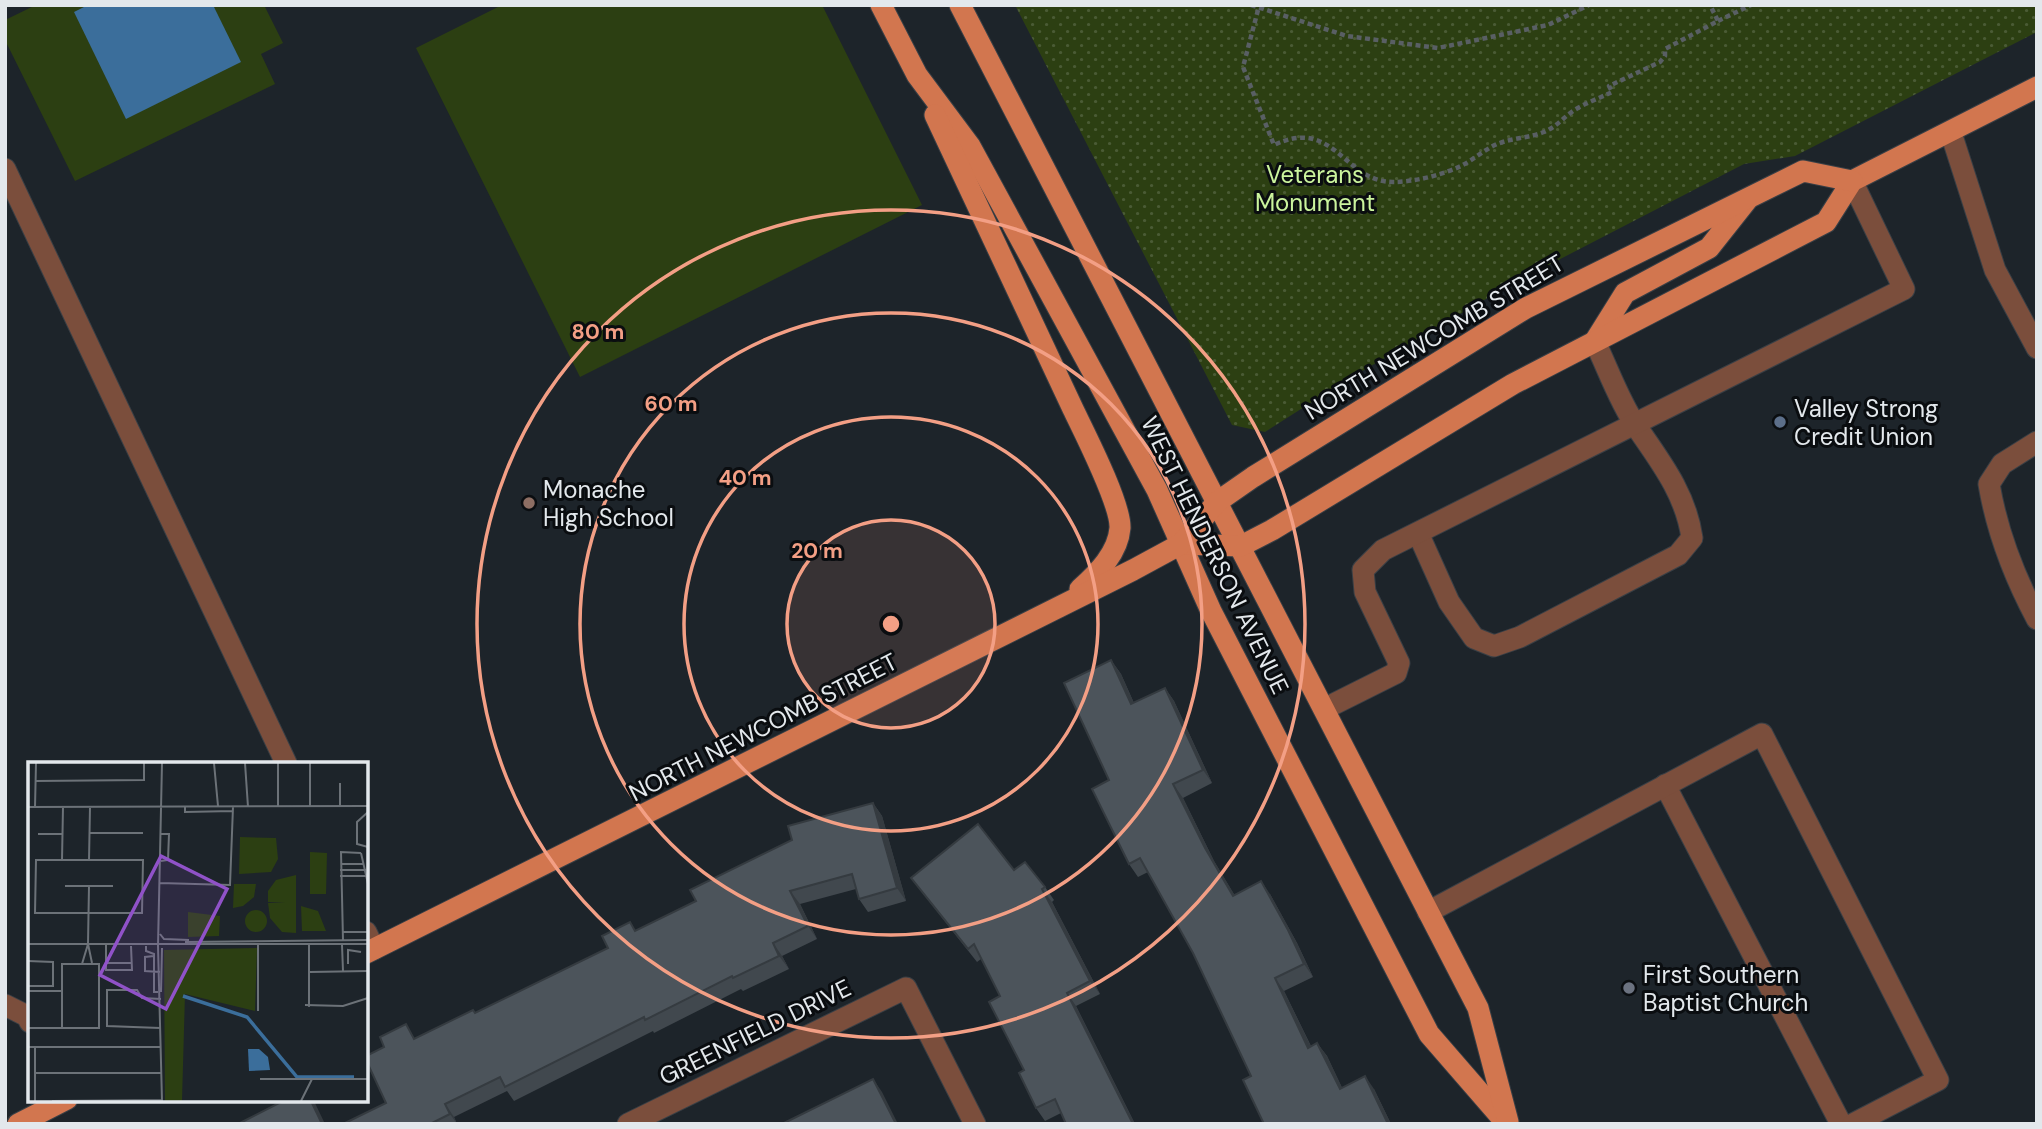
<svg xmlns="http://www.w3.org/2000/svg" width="2042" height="1129" viewBox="0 0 2042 1129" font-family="'DM Sans',sans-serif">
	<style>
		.grass { fill: #2c3f12 }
		.park { fill: url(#park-dots) }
		.water { fill: #3b6e9b }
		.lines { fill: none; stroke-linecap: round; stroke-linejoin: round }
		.minor-casing { stroke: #393f45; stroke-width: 23 }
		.major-casing { stroke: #393f45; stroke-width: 23 }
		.path { stroke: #595f64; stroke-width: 4.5; stroke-dasharray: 5 3.5; stroke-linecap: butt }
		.minor { stroke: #7b4e3c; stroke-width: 21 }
		.major { stroke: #d2764f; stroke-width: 21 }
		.wall { fill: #41484e }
		.shaded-wall { fill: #353b40 }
		.building { fill: #4c545b; stroke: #353b40; stroke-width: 2 }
		.ring { fill: none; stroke: #f39f85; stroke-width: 3.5 }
		.service-dot { fill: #5c6f8a; stroke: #0a0d10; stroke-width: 2.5 }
		.education-dot { fill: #8d6e63; stroke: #0a0d10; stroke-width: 2.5 }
		.worship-dot { fill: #6b7280; stroke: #0a0d10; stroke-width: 2.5 }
		.labels { text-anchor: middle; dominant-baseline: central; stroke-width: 6; stroke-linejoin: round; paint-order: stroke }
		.park-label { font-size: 24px; fill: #cbf49d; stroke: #0a0d10 }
		.street-label { font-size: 24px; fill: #e3e8ec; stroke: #0a0d10 }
		.poi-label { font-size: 24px; fill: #e3e8ec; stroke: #0a0d10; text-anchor: start }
		.inset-river { fill: none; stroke: #3b6e9b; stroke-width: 3.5 }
		.inset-road { fill: none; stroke: #6c7278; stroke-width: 2 }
		.view { fill: #9052c8; fill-opacity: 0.15; stroke: #9052c8; stroke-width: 3.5 }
		.inset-edge { fill: none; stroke: #e3e8ec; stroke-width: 3.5 }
		.centre { fill: #f39f85; stroke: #0a0d10; stroke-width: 3.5 }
		.ring-label { font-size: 21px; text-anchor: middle; font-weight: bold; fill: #f39f85; stroke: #0a0d10; stroke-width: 6; stroke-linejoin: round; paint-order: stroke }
	</style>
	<defs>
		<pattern id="park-dots" width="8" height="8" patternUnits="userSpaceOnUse" patternTransform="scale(1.75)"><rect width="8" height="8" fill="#2c3f12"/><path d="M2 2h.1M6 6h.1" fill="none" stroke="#4a5b35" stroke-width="1.8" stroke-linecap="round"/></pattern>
	</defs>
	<rect width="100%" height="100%" fill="#1d242a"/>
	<g class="grass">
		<path d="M 36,5 L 264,5 L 283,43 L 261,54 L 275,84 L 75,181 L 5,40 L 5,20 Z"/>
		<path d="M 502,5 L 822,5 L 922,205 L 580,377 L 416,48 Z"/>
	</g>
	<path class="park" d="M 1015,5 L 2037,5 L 2037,32 L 1795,156 L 1744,164 L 1510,285 L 1345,381 L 1265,432 L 1232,425 Z"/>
	<path class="water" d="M 88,5 L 213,5 L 241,62 L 126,119 L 74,12 Z"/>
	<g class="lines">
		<g class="minor-casing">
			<g id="minor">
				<path d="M 1951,133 L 1995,270 L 2037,348"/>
				<path d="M 5,169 L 286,763"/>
				<path d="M 2037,442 L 2002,464 L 1989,484 C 1997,532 2014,576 2037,619"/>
				<path d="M 1418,533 L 1449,602 L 1474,638 L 1494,646 L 1520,637 L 1678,555 L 1692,538 C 1686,494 1660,461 1636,426 C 1619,401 1608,369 1595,342"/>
				<path d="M 1324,709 L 1396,673 L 1399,663 L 1365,592 L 1363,570 L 1383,550 L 1904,289 L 1852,181"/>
				<path d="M 1665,785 L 1841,1124"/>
				<path d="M 1428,912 L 1762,734 L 1938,1080 L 1853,1124"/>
				<path d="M 366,932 L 374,949"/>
				<path d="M 5,1005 L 27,1016 L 30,1022"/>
				<path d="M 628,1124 L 906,988 L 975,1124"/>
			</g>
		</g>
		<g class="major-casing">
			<g id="major">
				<path d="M 881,5 L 917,75 L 970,146 L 1157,490 L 1211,611 L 1429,1034 L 1507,1124"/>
				<path d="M 960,5 L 1478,1008 L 1508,1122"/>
				<path d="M 935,115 C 981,213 1027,311 1073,409 C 1085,434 1121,504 1120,528 C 1118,553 1098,573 1080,589"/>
				<path d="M 1595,341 L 1625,293 L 1709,248 L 1747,200"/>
				<path d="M 1181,544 L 1241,546 L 1272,530 L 1513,384 L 1826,222 L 1852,181 L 2037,87"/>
				<path d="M 366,953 L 1133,570 L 1181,544 L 1217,502 L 1253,477 L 1526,308 L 1803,171 L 1852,181"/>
				<path d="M 18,1124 L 67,1099"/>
			</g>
		</g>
		<g class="path">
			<path d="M 1251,5 L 1347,36 L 1438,48 L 1548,25 L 1589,5"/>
			<path d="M 1258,10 L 1243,67 L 1274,145 C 1334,116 1344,182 1393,182 C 1414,182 1442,175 1461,166 C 1473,160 1484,150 1497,144 C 1512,138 1529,138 1544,132 C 1556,127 1563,118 1573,111 C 1585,103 1600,98 1612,92 L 1609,86 L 1660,62 L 1665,56 L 1665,49 L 1718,21 L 1710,5"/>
			<path d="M 1718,21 L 1751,5"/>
		</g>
		<use href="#minor" class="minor"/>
		<use href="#major" class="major"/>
	</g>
	<g class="wall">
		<path d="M 1111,660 L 1121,674 L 1134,703 L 1165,688 L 1174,701 L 1212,783 L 1183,798 L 1214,861 L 1235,896 L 1270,894 L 1297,943 L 1313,977 L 1284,991 L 1311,1046 L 1317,1043 L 1327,1056 L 1342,1088 L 1374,1089 L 1391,1124 L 1264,1124 L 1251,1076 L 1193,953 L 1148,872 L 1138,877 L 1129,864 L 1109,780 Z"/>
		<path d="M 873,803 L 882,816 L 906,901 L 868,912 L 859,899 L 856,889 L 800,904 L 817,939 L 782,956 L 789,969 L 743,991 L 741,989 L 654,1033 L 653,1031 L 514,1101 L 507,1091 L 454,1117 L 457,1124 L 343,1124 L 386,1103 L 416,1038 L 473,1010 L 476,1013 L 608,948 L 637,931 L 696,901 Z"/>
		<path d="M 1014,870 L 1045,887 L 1054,900 L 1052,902 L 1100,994 L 1076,1006 L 1135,1124 L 1066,1124 L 1061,1113 L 1045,1121 L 1036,1108 L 1000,996 L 981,959 L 977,962 L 921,891 L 911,878 Z"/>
	</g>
	<g class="shaded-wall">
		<path d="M 1111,660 L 1121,674 L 1140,717 L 1131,704 Z"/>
		<path d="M 1165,688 L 1174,701 L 1212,783 L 1203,770 Z"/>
		<path d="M 1173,784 L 1183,798 L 1214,861 L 1243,909 L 1233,896 L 1205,848 Z"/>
		<path d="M 873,803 L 882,816 L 906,901 L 897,888 Z"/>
		<path d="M 1261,881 L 1270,894 L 1297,943 L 1313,977 L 1304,964 Z"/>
		<path d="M 1042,889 L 1052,902 L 1100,994 L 1090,981 Z"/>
		<path d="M 790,891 L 800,904 L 817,939 L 808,926 Z"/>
		<path d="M 773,943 L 782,956 L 789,969 L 779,956 Z"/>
		<path d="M 1275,978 L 1284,991 L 1318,1061 L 1308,1048 Z"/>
		<path d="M 1067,993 L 1076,1006 L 1135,1124 L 1133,1124 Z"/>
		<path d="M 1317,1043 L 1327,1056 L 1349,1102 L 1340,1089 Z"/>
		<path d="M 1365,1076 L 1374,1089 L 1391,1124 L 1388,1124 Z"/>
		<path d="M 873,1079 L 882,1092 L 898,1124 L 896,1124 Z"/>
		<path d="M 310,1099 L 312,1099 L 315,1103 L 325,1124 L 322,1124 Z"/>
		<path d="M 445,1104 L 454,1117 L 457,1124 L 450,1114 Z"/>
	</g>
	<g class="building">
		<path d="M 1111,660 L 1131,704 L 1165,688 L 1203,770 L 1173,784 L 1205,848 L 1233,896 L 1261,881 L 1288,930 L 1304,964 L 1275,978 L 1308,1048 L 1317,1043 L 1340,1089 L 1365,1076 L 1388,1124 L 1264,1124 L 1243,1080 L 1251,1076 L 1193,953 L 1140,858 L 1129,864 L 1092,789 L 1109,780 L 1064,683 Z"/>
		<path d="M 873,803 L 897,888 L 859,899 L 852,874 L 790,891 L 808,926 L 773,943 L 779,956 L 733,978 L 732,976 L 645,1020 L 644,1017 L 505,1087 L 500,1077 L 445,1104 L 450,1114 L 430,1124 L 343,1124 L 386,1103 L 366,1060 L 366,1056 L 384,1047 L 380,1037 L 406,1024 L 414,1039 L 473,1010 L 475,1013 L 608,948 L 602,936 L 630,922 L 635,931 L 696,901 L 690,890 L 792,840 L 788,826 Z"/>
		<path d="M 978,824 L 1014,870 L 1025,862 L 1045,887 L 1042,889 L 1090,981 L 1067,993 L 1133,1124 L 1066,1124 L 1055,1099 L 1036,1108 L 1019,1073 L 1024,1070 L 989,1002 L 1000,996 L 974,944 L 968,949 L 911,878 Z"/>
		<path d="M 873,1079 L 896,1124 L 782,1124 Z"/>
		<path d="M 287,1099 L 310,1099 L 322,1124 L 238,1124 Z"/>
	</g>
	<circle cx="891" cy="624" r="104" fill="#f39f85" fill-opacity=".12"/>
	<g class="ring">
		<circle cx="891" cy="624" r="104"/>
		<circle cx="891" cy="624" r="207"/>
		<circle cx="891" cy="624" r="311"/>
		<circle cx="891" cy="624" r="414"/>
	</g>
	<circle class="service-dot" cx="1780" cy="422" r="7"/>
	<circle class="education-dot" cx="529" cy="503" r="7"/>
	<circle class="worship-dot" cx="1629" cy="988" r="7"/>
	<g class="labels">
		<g class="park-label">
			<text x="1315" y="174">Veterans<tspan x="1315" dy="28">Monument</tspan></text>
		</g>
		<g class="street-label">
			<text transform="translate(1434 337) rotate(-31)">NORTH NEWCOMB STREET</text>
			<text transform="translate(1215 555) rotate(64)">WEST HENDERSON AVENUE</text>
			<text transform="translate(763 727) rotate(-27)">NORTH NEWCOMB STREET</text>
			<text transform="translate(755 1032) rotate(-26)">GREENFIELD DRIVE</text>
		</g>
		<g class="poi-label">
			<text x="1794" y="408">Valley Strong<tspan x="1794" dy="28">Credit Union</tspan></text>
			<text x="543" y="489">Monache<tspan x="543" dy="28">High School</tspan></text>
			<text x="1643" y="974">First Southern<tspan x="1643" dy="28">Baptist Church</tspan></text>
		</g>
	</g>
	<g transform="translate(28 762)">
		<rect width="340" height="340" fill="#1d242a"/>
		<path d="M 212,75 L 248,76 L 250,97 L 243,110 L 211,112 ZM 282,90 L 299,91 L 298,132 L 282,132 ZM 268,113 L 268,171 L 254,170 L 242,156 L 240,141 L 257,141 L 240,140 L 240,129 L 248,118 ZM 206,122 L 228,122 L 226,135 L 215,144 L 205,146 ZM 273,144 L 290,149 L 298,169 L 274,169 ZM217 159a11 11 0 1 1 22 0a11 11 0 1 1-22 0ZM 160,150 L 192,154 L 191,174 L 160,175 Z" fill="#2c3f12"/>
		<path d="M 229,186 L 227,249 L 157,232 L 154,339 L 137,339 L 136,188 Z" fill="#2c3f12"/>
		<path d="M 220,287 L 231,287 L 240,295 L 242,308 L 221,309 Z" fill="#3b6e9b"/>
		<path class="inset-river" d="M 155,234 L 219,255 L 269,315 L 326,315"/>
		<path class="inset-road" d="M 186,1 L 190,44M 217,1 L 220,45M 250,1 L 250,45M 282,1 L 282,44M 7,19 L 116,18 L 116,1M 312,21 L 312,44M 0,45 L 340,44M 7,45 L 8,1M 157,45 L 157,50 L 205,49M 340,50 L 329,60 L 329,82 L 340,85M 62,71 L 115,71M 10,72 L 35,72M 333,91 L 340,122M 8,98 L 115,98 L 114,151 L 7,151 ZM 34,98 L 35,45M 61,98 L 62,45M 133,99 L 140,98 L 141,72 L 133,72M 313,102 L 335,102M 312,108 L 338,108M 312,114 L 338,114M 132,121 L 202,123 L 205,45M 37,124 L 85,124M 61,124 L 60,182 L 64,201M 314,170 L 340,170M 132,172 L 136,177 L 161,178M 315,178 L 313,90 L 333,91M 157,180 L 340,178M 0,182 L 340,182M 78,182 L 78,208 L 104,208 L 103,184M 281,182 L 281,245M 230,183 L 230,249M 314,183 L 315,209M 118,184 L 118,189 L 126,192 L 126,230 L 130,230M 126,194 L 117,195 L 117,209 L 132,210M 0,199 L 25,200 L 25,224 L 0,224M 78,201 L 104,201M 320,202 L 320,188 L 333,190M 282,210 L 340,209M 0,229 L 34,229 L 34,202 L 54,202M 34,229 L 34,265M 133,230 L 134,186M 277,243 L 315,244 L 340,236M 0,266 L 71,266 L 71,202 L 54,202 L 60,182M 132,266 L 79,264 L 79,228 L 109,228 L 114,236 L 133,237M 0,285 L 132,285M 7,311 L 134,311M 232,317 L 340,317M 7,339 L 7,285M 24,339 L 134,338M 134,339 L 130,184 L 134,1M 273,339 L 284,317"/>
		<path class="view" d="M 133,94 L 199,127 L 138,247 L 72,213 Z"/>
		<rect width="340" height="340" class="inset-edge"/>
	</g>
	<circle cx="891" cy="624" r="10" class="centre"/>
	<g class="ring-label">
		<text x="598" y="339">80 m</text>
		<text x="671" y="411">60 m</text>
		<text x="745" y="485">40 m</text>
		<text x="817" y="558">20 m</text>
	</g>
	<rect width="2042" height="1129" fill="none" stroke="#e3e8ec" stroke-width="14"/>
</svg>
